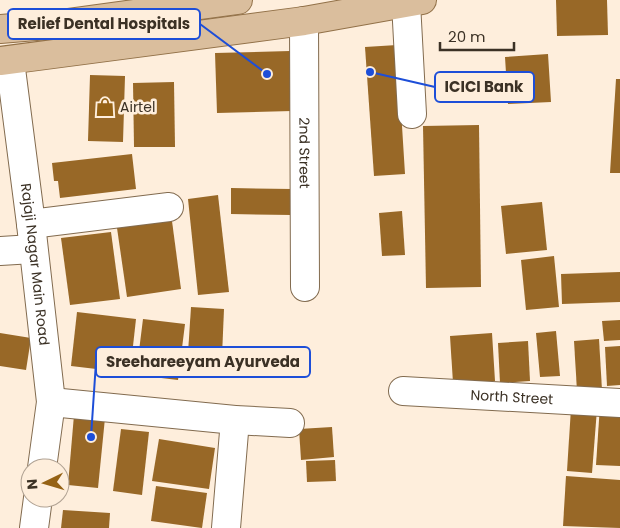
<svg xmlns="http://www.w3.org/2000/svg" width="620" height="528" viewBox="0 0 620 528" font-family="Poppins,sans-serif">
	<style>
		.building { fill: #986827 }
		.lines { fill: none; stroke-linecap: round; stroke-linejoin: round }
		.street-casing { stroke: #826b4f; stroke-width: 30 }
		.primary-casing { stroke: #927148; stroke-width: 30 }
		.street { stroke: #fff; stroke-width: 28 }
		.primary { stroke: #dabe9d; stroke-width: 28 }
		.labels { text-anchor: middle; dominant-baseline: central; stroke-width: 5; stroke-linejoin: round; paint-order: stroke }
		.poi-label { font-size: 14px; fill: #3b3125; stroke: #feeedc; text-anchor: start }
		.street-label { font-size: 14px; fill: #3b3125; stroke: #feeedc }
		.leader { fill: none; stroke: #1d4ed8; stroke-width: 2 }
		.callout-dot { fill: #1d4ed8; stroke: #feeedc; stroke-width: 2 }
		.callout { fill: #feeedc; stroke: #1d4ed8; stroke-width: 2 }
		.callout-label { font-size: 15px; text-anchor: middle; font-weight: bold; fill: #3b3125 }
	</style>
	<rect width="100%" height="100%" fill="#feeedc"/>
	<g class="building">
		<path d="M 556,0 L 607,0 L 608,35 L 557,36 Z"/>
		<path d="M 397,45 L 405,174 L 374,176 L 365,47 Z"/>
		<path d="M 290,51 L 292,111 L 217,113 L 215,53 Z"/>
		<path d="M 548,54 L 551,102 L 508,104 L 505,57 Z"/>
		<path d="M 90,75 L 125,76 L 123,142 L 88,141 Z"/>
		<path d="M 616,79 L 620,79 L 620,173 L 610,173 Z"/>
		<path d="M 174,82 L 175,147 L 134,147 L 133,83 Z"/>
		<path d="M 479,125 L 481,287 L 426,288 L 423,126 Z"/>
		<path d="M 132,154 L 136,189 L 60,198 L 58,181 L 54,181 L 52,163 Z"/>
		<path d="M 231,188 L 292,189 L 292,215 L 231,214 Z"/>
		<path d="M 218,195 L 229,292 L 198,295 L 188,199 Z"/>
		<path d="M 542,202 L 547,250 L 506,254 L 501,206 Z"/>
		<path d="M 402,211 L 405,255 L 382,256 L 379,213 Z"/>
		<path d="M 172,221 L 181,289 L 127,297 L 117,228 Z"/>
		<path d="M 111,232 L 120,299 L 70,305 L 61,238 Z"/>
		<path d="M 554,256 L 559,307 L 526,310 L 521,260 Z"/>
		<path d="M 620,272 L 620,302 L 562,304 L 561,274 Z"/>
		<path d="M 191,307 L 224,309 L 222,356 L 188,353 Z"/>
		<path d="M 77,312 L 136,319 L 130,373 L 71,366 Z"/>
		<path d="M 143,319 L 185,324 L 178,380 L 136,375 Z"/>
		<path d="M 620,320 L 620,340 L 604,341 L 602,321 Z"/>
		<path d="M 556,331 L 560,376 L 540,377 L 536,333 Z"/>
		<path d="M 0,333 L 31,338 L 26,370 L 0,366 Z"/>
		<path d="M 492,333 L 495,381 L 453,383 L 450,336 Z"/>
		<path d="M 599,339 L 602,390 L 577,391 L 574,341 Z"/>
		<path d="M 528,341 L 530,381 L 500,383 L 498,343 Z"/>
		<path d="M 620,346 L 620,385 L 607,386 L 605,347 Z"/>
		<path d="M 600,405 L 620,406 L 620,466 L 596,465 Z"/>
		<path d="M 571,408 L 597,409 L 592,473 L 567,471 Z"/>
		<path d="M 74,415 L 105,418 L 98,488 L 68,485 Z"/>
		<path d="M 332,427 L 334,457 L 301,460 L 299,429 Z"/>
		<path d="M 121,429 L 149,432 L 142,495 L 113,491 Z"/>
		<path d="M 159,439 L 215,448 L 209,489 L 152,481 Z"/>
		<path d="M 335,460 L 336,481 L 307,482 L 306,461 Z"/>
		<path d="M 566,476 L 620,480 L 620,528 L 563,526 Z"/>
		<path d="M 156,486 L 207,493 L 202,528 L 151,521 Z"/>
		<path d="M 63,510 L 110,513 L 109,528 L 61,528 Z"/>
	</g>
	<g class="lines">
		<g class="street-casing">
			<g id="street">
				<path d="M 406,3 L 412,114"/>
				<path id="s1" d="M 304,21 L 305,287"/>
				<path id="s2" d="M 10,61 L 31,224 L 51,402 L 42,468"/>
				<path d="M 31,224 L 169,207"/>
				<path d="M 0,251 L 33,249"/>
				<path id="s3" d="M 403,391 L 620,403"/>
				<path d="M 51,402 L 235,420 L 290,423"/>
				<path d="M 34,528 L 38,498"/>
				<path d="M 226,528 L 235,420"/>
			</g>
		</g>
		<g class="primary-casing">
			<g id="primary">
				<path d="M 0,29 L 60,24 L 238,0"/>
				<path d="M 0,61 L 304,21 L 422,0"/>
			</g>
		</g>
		<use href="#street" class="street"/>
		<use href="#primary" class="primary"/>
	</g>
	<defs>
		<g id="shop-bare" transform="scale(1.5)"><path d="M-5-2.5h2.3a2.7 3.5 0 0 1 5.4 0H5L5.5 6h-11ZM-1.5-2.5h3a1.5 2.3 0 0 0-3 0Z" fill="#956215" stroke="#feeedc" stroke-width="2.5" paint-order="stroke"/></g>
	</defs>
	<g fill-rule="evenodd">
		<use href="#shop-bare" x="105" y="107"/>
	</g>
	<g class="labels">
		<g class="poi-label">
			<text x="120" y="107">Airtel</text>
		</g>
		<g class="street-label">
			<text stroke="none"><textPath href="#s1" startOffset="132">2nd Street</textPath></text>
			<text stroke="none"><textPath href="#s2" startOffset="205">Rajaji Nagar Main Road</textPath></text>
			<text stroke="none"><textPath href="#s3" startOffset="109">North Street</textPath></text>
		</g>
	</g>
	<path class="leader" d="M267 74L200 24M370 72L435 87M91 437L96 362"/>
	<g class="callout-dot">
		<circle cx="267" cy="74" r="5"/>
		<circle cx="370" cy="72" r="5"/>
		<circle cx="91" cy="437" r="5"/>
	</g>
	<g class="callout">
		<rect x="8" y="9" width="192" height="30" rx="5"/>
		<rect x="435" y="72" width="99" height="30" rx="5"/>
		<rect x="96" y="347" width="214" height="30" rx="5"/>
	</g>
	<g class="callout-label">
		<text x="104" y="29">Relief Dental Hospitals</text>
		<text x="484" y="92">ICICI Bank</text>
		<text x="203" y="367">Sreehareeyam Ayurveda</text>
	</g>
	<g transform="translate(45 483) rotate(265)"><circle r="24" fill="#feeedc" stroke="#b0a293"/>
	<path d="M0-4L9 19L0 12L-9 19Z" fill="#956215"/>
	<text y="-8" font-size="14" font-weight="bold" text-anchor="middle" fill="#3b3125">N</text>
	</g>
	<path d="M440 42v8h74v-8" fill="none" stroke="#3b3125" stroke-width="2.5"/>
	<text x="448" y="42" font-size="15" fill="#3b3125" stroke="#feeedc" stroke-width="4" paint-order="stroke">20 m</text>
</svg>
